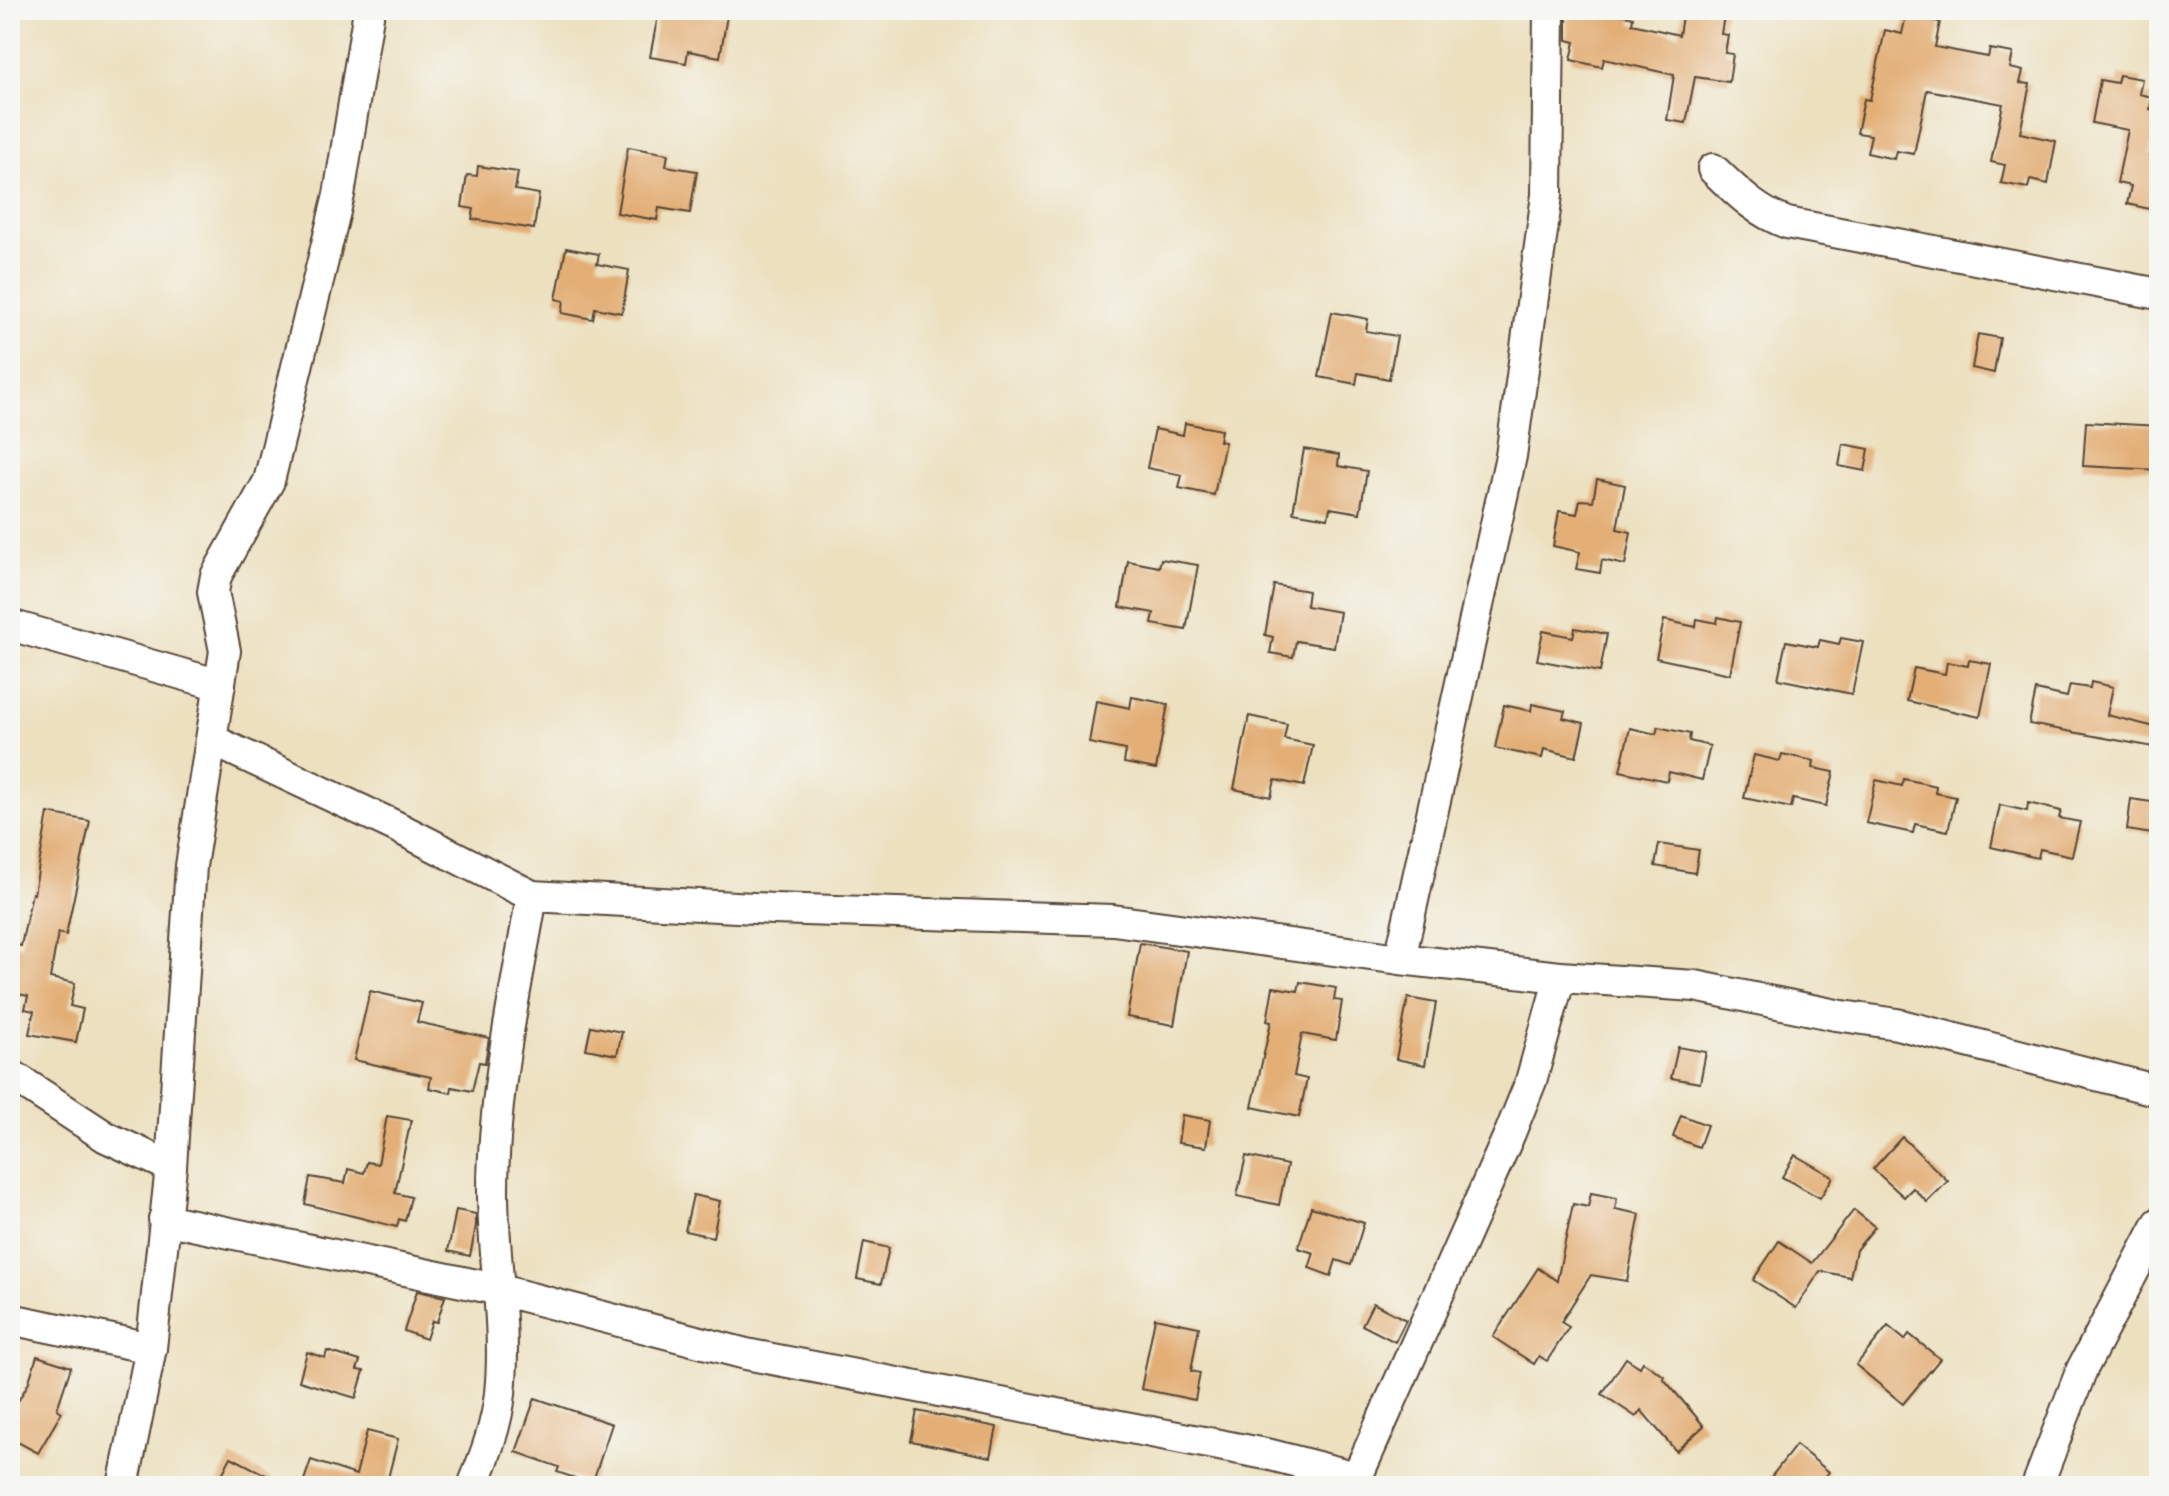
<svg xmlns="http://www.w3.org/2000/svg" width="2169" height="1496" viewBox="0 0 2169 1496" font-family="Delius,sans-serif">
	<style>
		.building { fill: #e3af77 }
		.lines { fill: none; stroke-linecap: round; stroke-linejoin: round }
		.street-casing { stroke: #564536; stroke-width: 34 }
		.street { stroke: #fff; stroke-width: 30 }
	</style>
	<rect width="100%" height="100%" fill="#f6f6f2"/>
	<filter id="ink" filterUnits="userSpaceOnUse"><feTurbulence type="fractalNoise" baseFrequency=".0125" numOctaves="2"/><feDisplacementMap in="SourceGraphic" scale="16" xChannelSelector="R" yChannelSelector="G"/><feConvolveMatrix kernelMatrix="1 2 1 2 8 2 1 2 1" color-interpolation-filters="sRGB"/></filter>
	<filter id="wash" filterUnits="userSpaceOnUse"><feTurbulence type="fractalNoise" baseFrequency=".006" numOctaves="4" result="noise"/><feDisplacementMap in="SourceGraphic" scale="32" xChannelSelector="R" yChannelSelector="G"/><feGaussianBlur stdDeviation="1.8" result="paint"/><feColorMatrix in="noise" values="0 0 0 0 0 0 0 0 0 0 0 0 0 0 0 0 0 1.4 0 .05"/><feComposite in="paint" operator="in"/></filter>
	<g filter="url(#wash)">
		<rect width="100%" height="100%" fill="#ece0bf"/>
		<g id="blocks">
			<g class="building">
				<path d="M 659,10 L 694,10 L 727,16 L 720,57 L 688,51 L 686,63 L 650,57 Z"/>
				<path d="M 1567,10 L 1602,10 L 1633,17 L 1632,24 L 1679,35 L 1683,10 L 1725,10 L 1721,34 L 1728,35 L 1725,53 L 1733,54 L 1729,82 L 1695,77 L 1686,123 L 1667,120 L 1674,75 L 1604,59 L 1602,67 L 1571,60 L 1575,42 L 1567,40 Z"/>
				<path d="M 1906,15 L 1940,22 L 1935,47 L 1988,57 L 1990,49 L 2013,53 L 2010,68 L 2023,71 L 2020,83 L 2030,84 L 2020,133 L 2056,141 L 2048,184 L 2030,180 L 2028,188 L 2001,183 L 2005,165 L 1991,162 L 2003,104 L 1927,90 L 1914,154 L 1896,151 L 1894,159 L 1867,153 L 1871,135 L 1857,133 L 1864,99 L 1870,100 L 1885,30 L 1902,34 Z"/>
				<path d="M 2119,75 L 2142,79 L 2139,94 L 2152,97 L 2150,109 L 2159,110 L 2150,155 L 2159,157 L 2159,202 L 2156,201 L 2154,210 L 2127,204 L 2131,186 L 2117,183 L 2128,130 L 2092,123 L 2100,80 L 2117,83 Z"/>
				<path d="M 628,147 L 668,154 L 666,166 L 697,171 L 690,213 L 659,208 L 657,220 L 617,213 Z"/>
				<path d="M 478,166 L 518,172 L 515,190 L 539,194 L 534,229 L 472,219 L 474,209 L 462,207 L 467,175 L 477,176 Z"/>
				<path d="M 566,248 L 599,254 L 597,264 L 629,270 L 622,313 L 595,308 L 593,319 L 562,313 L 564,301 L 556,299 Z"/>
				<path d="M 1332,312 L 1368,319 L 1366,331 L 1397,336 L 1389,379 L 1358,373 L 1356,384 L 1319,377 Z"/>
				<path d="M 1978,334 L 2000,338 L 1994,373 L 1972,368 Z"/>
				<path d="M 2086,422 L 2159,426 L 2159,470 L 2083,466 Z"/>
				<path d="M 1185,423 L 1221,430 L 1219,441 L 1225,442 L 1214,495 L 1179,488 L 1182,475 L 1147,468 L 1155,429 L 1183,435 Z"/>
				<path d="M 1843,444 L 1869,449 L 1865,471 L 1839,466 Z"/>
				<path d="M 1304,449 L 1339,455 L 1338,466 L 1367,471 L 1360,513 L 1330,508 L 1328,518 L 1293,512 Z"/>
				<path d="M 1597,479 L 1625,485 L 1617,529 L 1631,532 L 1625,565 L 1602,560 L 1600,573 L 1576,569 L 1580,552 L 1553,546 L 1559,511 L 1577,514 L 1580,500 L 1593,501 Z"/>
				<path d="M 1161,559 L 1198,565 L 1186,630 L 1152,624 L 1154,613 L 1120,607 L 1128,561 L 1159,567 Z"/>
				<path d="M 1274,585 L 1308,591 L 1306,606 L 1340,612 L 1334,647 L 1296,641 L 1293,657 L 1270,653 L 1273,637 L 1265,635 Z"/>
				<path d="M 1718,617 L 1740,622 L 1730,674 L 1656,658 L 1664,620 L 1696,627 L 1697,619 L 1717,623 Z"/>
				<path d="M 1575,628 L 1607,634 L 1600,672 L 1537,660 L 1543,631 L 1573,637 Z"/>
				<path d="M 1841,638 L 1863,642 L 1852,694 L 1778,679 L 1786,641 L 1818,647 L 1820,640 L 1839,644 Z"/>
				<path d="M 1969,660 L 1991,664 L 1980,717 L 1907,701 L 1914,668 L 1945,674 L 1947,662 L 1968,666 Z"/>
				<path d="M 2091,682 L 2113,687 L 2107,715 L 2159,728 L 2159,748 L 2029,724 L 2036,690 L 2067,697 L 2070,685 L 2090,688 Z"/>
				<path d="M 1132,697 L 1168,704 L 1156,769 L 1124,763 L 1126,750 L 1089,743 L 1096,701 L 1130,708 Z"/>
				<path d="M 1532,704 L 1565,711 L 1563,718 L 1584,723 L 1576,757 L 1544,749 L 1542,758 L 1495,748 L 1504,705 L 1531,711 Z"/>
				<path d="M 1249,716 L 1287,724 L 1284,739 L 1313,745 L 1304,786 L 1275,780 L 1271,797 L 1234,789 Z"/>
				<path d="M 1658,727 L 1690,734 L 1689,741 L 1710,746 L 1702,780 L 1669,772 L 1667,781 L 1620,771 L 1630,728 L 1656,734 Z"/>
				<path d="M 1782,754 L 1814,761 L 1813,768 L 1834,772 L 1826,806 L 1793,799 L 1791,808 L 1744,798 L 1754,755 L 1780,761 Z"/>
				<path d="M 1904,779 L 1936,786 L 1935,793 L 1956,797 L 1948,831 L 1915,824 L 1913,833 L 1866,823 L 1876,780 L 1902,786 Z"/>
				<path d="M 2131,799 L 2159,803 L 2159,835 L 2127,830 Z"/>
				<path d="M 2028,803 L 2061,811 L 2059,818 L 2080,822 L 2072,856 L 2040,849 L 2038,858 L 1991,847 L 2000,805 L 2027,811 Z"/>
				<path d="M 48,813 L 90,821 L 66,935 L 58,933 L 50,978 L 75,983 L 70,1006 L 83,1009 L 76,1042 L 29,1034 L 34,1011 L 25,1009 L 28,996 L 10,992 L 10,943 L 21,946 L 32,893 L 34,894 Z"/>
				<path d="M 1659,844 L 1699,850 L 1695,873 L 1655,866 Z"/>
				<path d="M 1140,943 L 1187,951 L 1174,1025 L 1127,1017 Z"/>
				<path d="M 1300,982 L 1336,988 L 1334,1000 L 1342,1001 L 1336,1040 L 1302,1034 L 1294,1076 L 1307,1079 L 1299,1117 L 1252,1107 L 1271,1022 L 1267,1021 L 1273,987 L 1298,991 Z"/>
				<path d="M 370,991 L 422,1003 L 417,1022 L 489,1038 L 485,1063 L 479,1062 L 472,1091 L 452,1087 L 451,1093 L 429,1088 L 431,1077 L 354,1060 Z"/>
				<path d="M 1408,998 L 1436,1003 L 1425,1065 L 1396,1059 Z"/>
				<path d="M 591,1026 L 622,1032 L 617,1055 L 586,1049 Z"/>
				<path d="M 1678,1047 L 1706,1052 L 1700,1083 L 1671,1078 Z"/>
				<path d="M 1182,1115 L 1210,1120 L 1206,1147 L 1178,1143 Z"/>
				<path d="M 1681,1115 L 1707,1125 L 1699,1147 L 1673,1137 Z"/>
				<path d="M 387,1116 L 411,1120 L 395,1193 L 411,1197 L 405,1221 L 399,1219 L 397,1227 L 305,1204 L 310,1177 L 345,1183 L 348,1169 L 364,1173 L 367,1162 L 378,1164 Z"/>
				<path d="M 1902,1137 L 1948,1181 L 1927,1202 L 1913,1188 L 1904,1197 L 1873,1169 Z"/>
				<path d="M 1795,1155 L 1833,1177 L 1820,1198 L 1782,1177 Z"/>
				<path d="M 1246,1156 L 1287,1165 L 1279,1205 L 1237,1196 Z"/>
				<path d="M 1591,1193 L 1617,1198 L 1615,1209 L 1640,1214 L 1627,1281 L 1591,1275 L 1561,1322 L 1569,1327 L 1547,1361 L 1539,1356 L 1534,1364 L 1493,1337 L 1538,1268 L 1557,1281 L 1573,1204 L 1588,1207 Z"/>
				<path d="M 693,1195 L 720,1201 L 713,1237 L 685,1231 Z"/>
				<path d="M 1311,1207 L 1364,1223 L 1351,1265 L 1336,1260 L 1331,1276 L 1309,1268 L 1314,1253 L 1298,1248 Z"/>
				<path d="M 456,1210 L 476,1214 L 476,1226 L 470,1256 L 448,1251 Z"/>
				<path d="M 1854,1210 L 1875,1227 L 1856,1250 L 1850,1277 L 1820,1271 L 1796,1308 L 1753,1280 L 1779,1241 L 1812,1263 Z"/>
				<path d="M 864,1242 L 889,1248 L 881,1284 L 857,1279 Z"/>
				<path d="M 417,1291 L 445,1297 L 437,1322 L 432,1321 L 426,1339 L 404,1331 Z"/>
				<path d="M 1373,1303 L 1406,1320 L 1395,1342 L 1362,1325 Z"/>
				<path d="M 1155,1318 L 1199,1327 L 1191,1371 L 1200,1373 L 1195,1400 L 1141,1389 Z"/>
				<path d="M 1888,1326 L 1905,1340 L 1909,1334 L 1940,1359 L 1903,1404 L 1856,1365 Z"/>
				<path d="M 327,1351 L 360,1361 L 357,1370 L 364,1371 L 356,1398 L 299,1381 L 307,1352 L 325,1358 Z"/>
				<path d="M 37,1356 L 71,1367 L 57,1409 L 62,1412 L 38,1453 L 10,1438 L 10,1415 L 28,1384 Z"/>
				<path d="M 1626,1358 L 1640,1367 L 1643,1362 L 1664,1376 L 1663,1378 L 1704,1426 L 1676,1451 L 1641,1410 L 1636,1417 L 1602,1394 Z"/>
				<path d="M 535,1398 L 612,1424 L 592,1484 L 557,1472 L 559,1467 L 516,1452 Z"/>
				<path d="M 917,1411 L 997,1427 L 991,1457 L 911,1441 Z"/>
				<path d="M 367,1431 L 398,1439 L 386,1486 L 302,1486 L 311,1460 L 356,1475 Z"/>
				<path d="M 1796,1445 L 1829,1472 L 1818,1486 L 1764,1486 Z"/>
				<path d="M 231,1457 L 287,1486 L 216,1486 Z"/>
			</g>
		</g>
	</g>
	<g filter="url(#ink)">
		<use href="#blocks" fill-opacity="0" stroke="#564536" stroke-width="2"/>
		<g class="lines">
			<g class="street-casing">
				<g id="street">
					<path d="M 1713,169 C 1736,191 1756,212 1787,223 L 2159,294"/>
					<path d="M 10,625 L 220,685"/>
					<path d="M 212,740 L 393,825 L 532,896 L 774,909 L 1113,920 L 1400,959 L 1560,977 L 1695,986 L 1836,1015 L 1897,1024 L 2159,1091"/>
					<path d="M 1400,959 L 1511,456 L 1547,195 L 1549,10"/>
					<path d="M 10,1074 L 106,1137 L 171,1167"/>
					<path d="M 164,1219 L 500,1290 L 746,1354 L 1271,1455 L 1356,1477"/>
					<path d="M 10,1319 L 151,1348"/>
					<path d="M 123,1486 L 151,1348 L 171,1167 L 191,866 L 225,651 L 213,592 L 216,576 L 269,481 L 339,195 L 369,10"/>
					<path d="M 473,1486 C 485,1456 497,1425 500,1393 C 507,1326 493,1259 493,1192 C 493,1093 515,994 532,896"/>
					<path d="M 1353,1486 L 1510,1133 L 1531,1081 L 1560,977"/>
					<path d="M 2037,1486 L 2082,1369 L 2159,1223"/>
				</g>
			</g>
			<use href="#street" class="street"/>
		</g>
	</g>
	<rect width="2169" height="1496" fill="none" stroke="#f6f6f2" stroke-width="40"/>
</svg>
